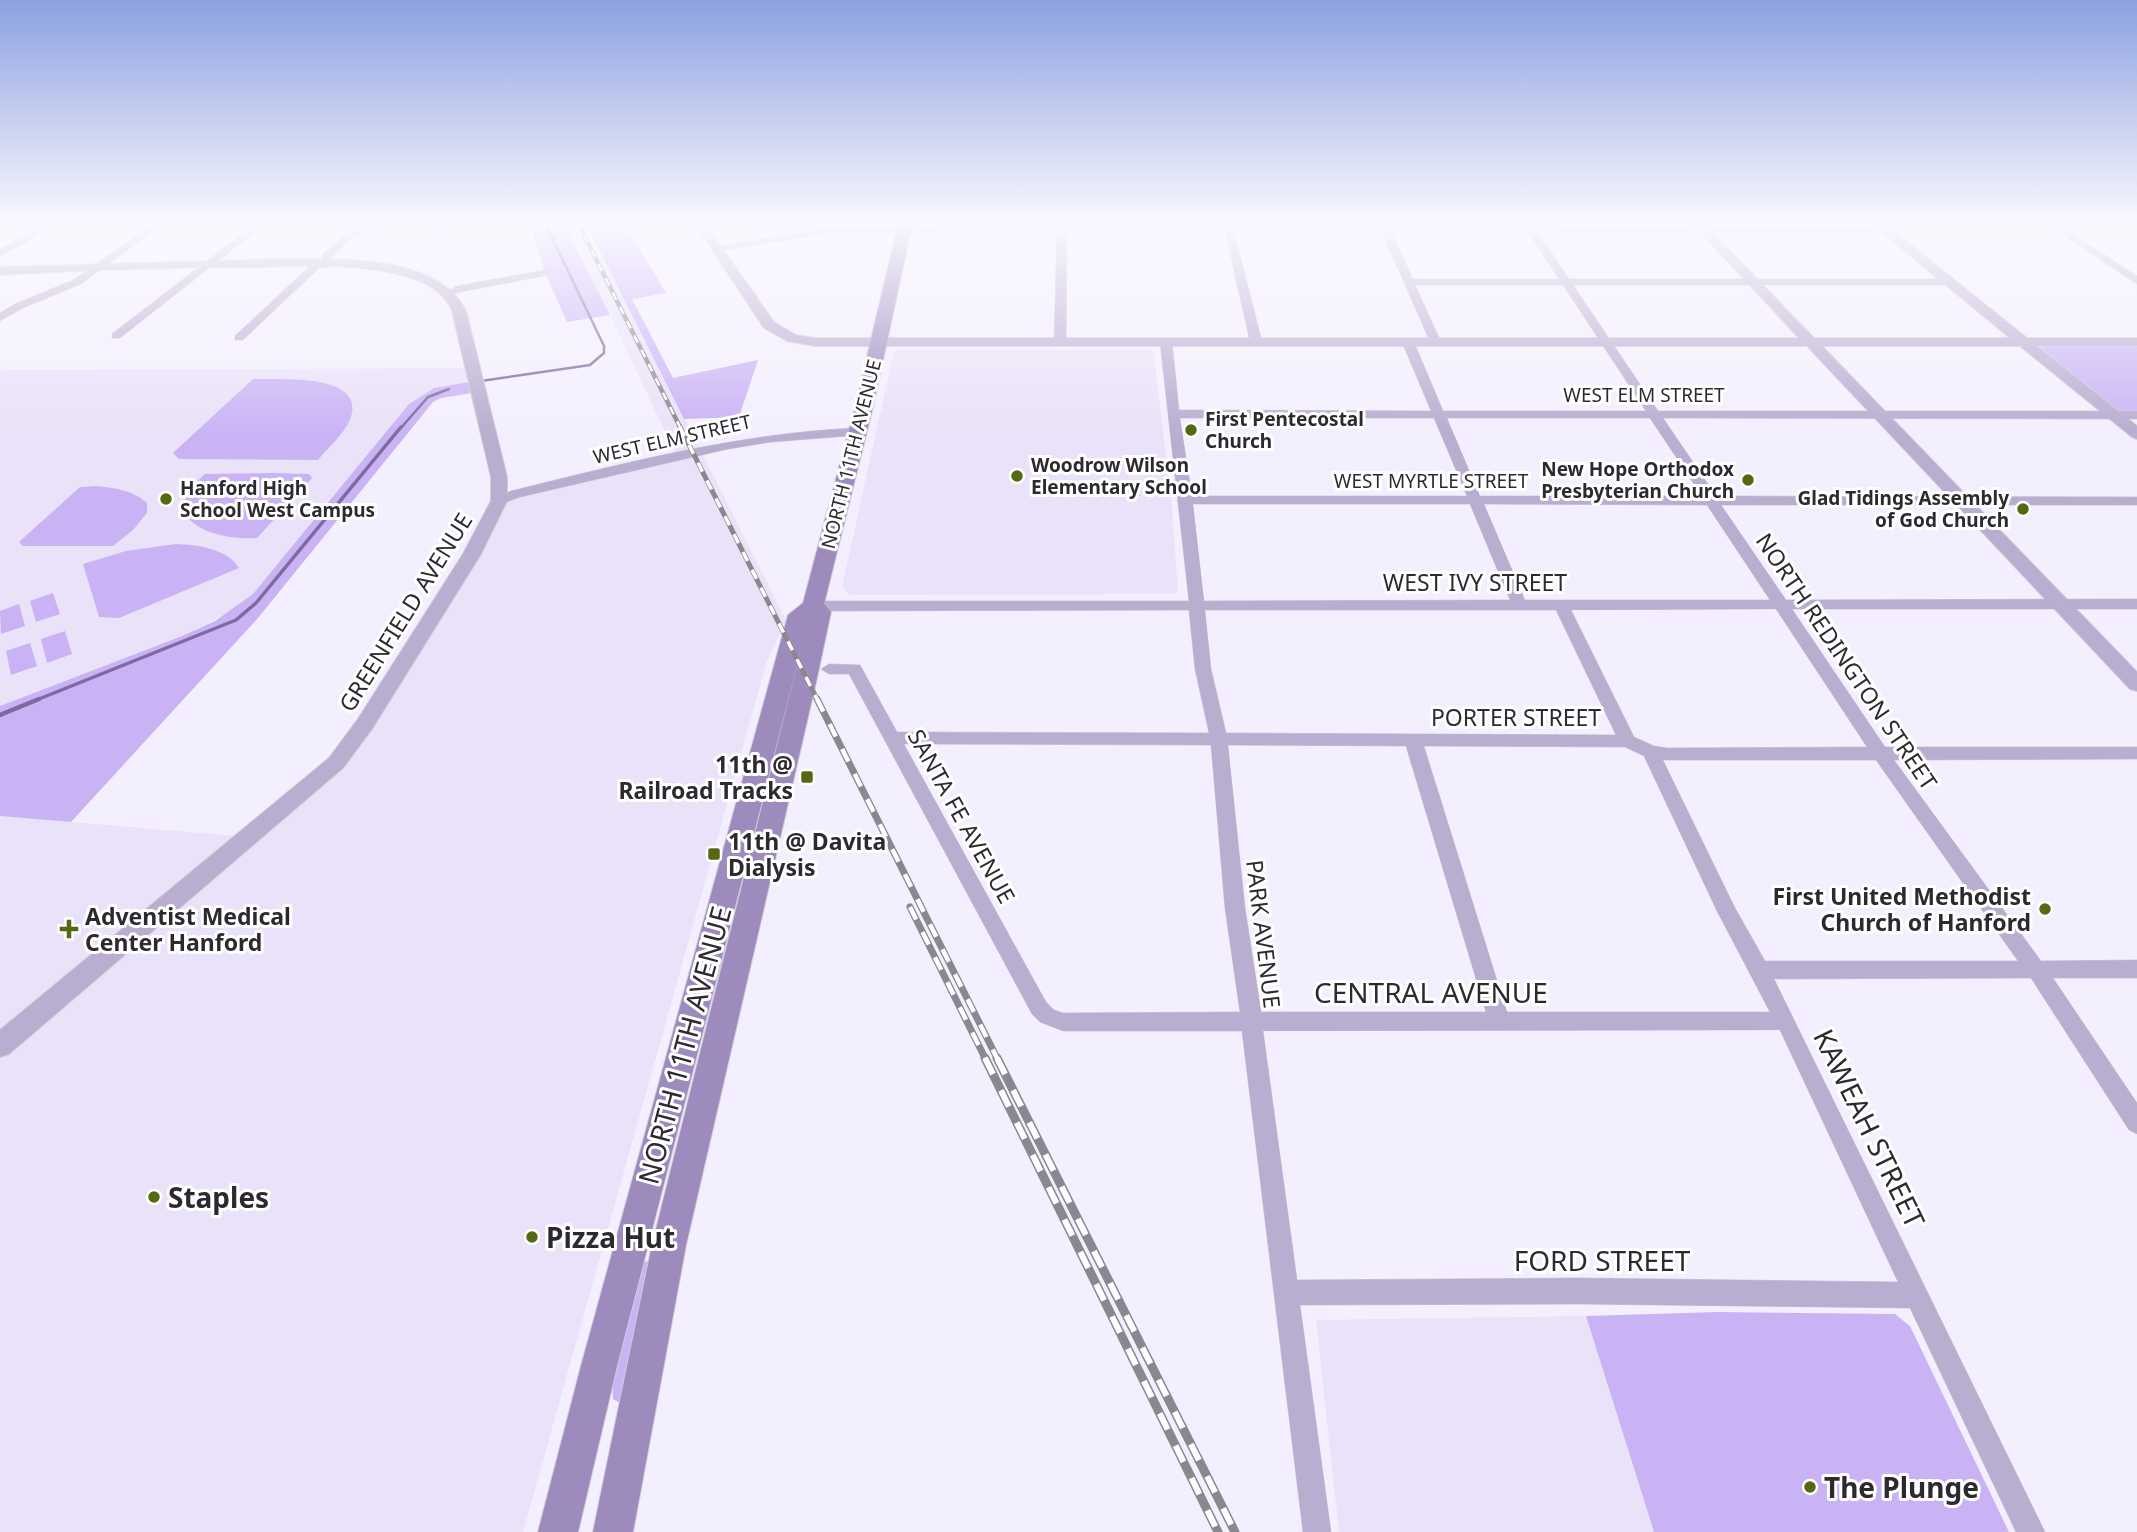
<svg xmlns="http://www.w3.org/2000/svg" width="2137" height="1532" viewBox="0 0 2137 1532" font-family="'Noto Sans',sans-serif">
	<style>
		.built { fill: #eae2f8 }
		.green { fill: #cab3f5 }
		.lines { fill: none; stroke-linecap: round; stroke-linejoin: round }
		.stream-far2 { stroke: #7e6aa0; stroke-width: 2.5 }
		.stream-far1 { stroke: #7e6aa0; stroke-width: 3.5 }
		.stream { stroke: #7e6aa0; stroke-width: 4.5 }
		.minor-casing { stroke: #d0ccd9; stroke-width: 1 }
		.tertiary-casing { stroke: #d0ccd9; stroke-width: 2 }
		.secondary-casing { stroke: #d0ccd9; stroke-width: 2 }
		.minor { fill: #b9add0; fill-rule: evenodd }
		.tertiary { fill: #b9add0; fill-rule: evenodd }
		.secondary { fill: #9d8bbe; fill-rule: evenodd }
		.rail-far3-casing { stroke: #8a8790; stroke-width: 4.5 }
		.rail-far2-casing { stroke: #8a8790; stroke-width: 5 }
		.rail-far1-casing { stroke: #8a8790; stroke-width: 7 }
		.rail-casing { stroke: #8a8790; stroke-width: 9 }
		.rail-far3 { stroke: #fff; stroke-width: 2.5; stroke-dasharray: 8; stroke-linecap: butt }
		.rail-far2 { stroke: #fff; stroke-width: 3.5; stroke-dasharray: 10; stroke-linecap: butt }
		.rail-far1 { stroke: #fff; stroke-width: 4.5; stroke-dasharray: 14; stroke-linecap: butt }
		.rail { stroke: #fff; stroke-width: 6; stroke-dasharray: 18; stroke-linecap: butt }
		.poi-dot { fill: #576813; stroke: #fff; stroke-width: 2.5 }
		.labels { text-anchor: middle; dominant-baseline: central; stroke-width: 6; stroke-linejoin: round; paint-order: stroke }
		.far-street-label { font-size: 19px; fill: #2c2a2f; stroke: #fff }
		.far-poi-label { font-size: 19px; font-weight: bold; fill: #2c2a2f; stroke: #fff; text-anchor: start }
		.street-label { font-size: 23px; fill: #2c2a2f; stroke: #fff }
		.poi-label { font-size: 23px; font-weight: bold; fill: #2c2a2f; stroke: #fff; text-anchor: end }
		.near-street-label { font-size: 28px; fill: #2c2a2f; stroke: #fff }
		.near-poi-label { font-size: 28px; font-weight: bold; fill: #2c2a2f; stroke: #fff; text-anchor: start }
	</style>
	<rect width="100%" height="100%" fill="#f4effe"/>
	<g class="built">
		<path d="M 562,221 L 585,221 L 786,620 L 767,661 L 523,1532 L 0,1532 L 0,816 L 249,837 L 336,763 L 499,501 L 677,457 L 610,315 Z"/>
		<path d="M 1062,221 L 1227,221 L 1229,228 L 1062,228 Z"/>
		<path d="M 901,349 L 1153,349 L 1171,496 L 1178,591 L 1175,594 L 850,595 L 842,587 L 894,351 Z"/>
		<path d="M 472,368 L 475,381 L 434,388 L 253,594 L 237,608 L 182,636 L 0,706 L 0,370 Z"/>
		<path d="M 1586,1316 L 1654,1532 L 1339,1532 L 1316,1320 Z"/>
	</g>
	<g class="green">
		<path d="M 529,221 L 562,221 L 610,315 L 567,322 L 545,273 Z"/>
		<path d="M 585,221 L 623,221 L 666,293 L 632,299 L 673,378 L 758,360 L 739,417 L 684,419 Z"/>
		<path d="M 2025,342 L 2137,345 L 2137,415 L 2114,415 Z"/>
		<path d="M 253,379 C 276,380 365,372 351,417 C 346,432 328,448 318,460 L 179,459 L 173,453 Z"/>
		<path d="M 475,381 L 478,392 L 441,398 L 433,402 L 258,618 L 71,822 L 0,816 L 0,706 L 182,636 L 215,621 L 253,594 L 409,404 L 434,388 Z"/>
		<path d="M 272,473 L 309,474 L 312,478 L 257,538 C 215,541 151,520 205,474 Z"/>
		<path d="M 96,486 C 115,488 133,490 147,503 L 147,513 L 133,530 L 113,546 L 23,546 L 19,542 L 80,487 Z"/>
		<path d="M 176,544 C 198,545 226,548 239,568 L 119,618 L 99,617 L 83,564 L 126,551 Z"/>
		<path d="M 53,593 L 60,614 L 36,622 L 30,601 Z"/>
		<path d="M 19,604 L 25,626 L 1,634 L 0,611 Z"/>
		<path d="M 65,631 L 72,654 L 47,663 L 41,639 Z"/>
		<path d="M 30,643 L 37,666 L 11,675 L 6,651 Z"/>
		<path d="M 640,1261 L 654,1262 L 620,1403 L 613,1399 L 612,1367 Z"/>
		<path d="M 1718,1312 L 1895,1314 L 1910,1326 L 2009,1532 L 1654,1532 L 1586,1316 Z"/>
	</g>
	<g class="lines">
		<g class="stream-far2">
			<path d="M 481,381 L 590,365 L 604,353 L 604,346 L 544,221"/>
			<path d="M 400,429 L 428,397 L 449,389"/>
		</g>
		<path class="stream-far1" d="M 34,701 L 236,620 L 256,603 L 401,427"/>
		<path class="stream" d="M 0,715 L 39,699"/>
		<g class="minor-casing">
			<g id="minor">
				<path d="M 53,221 L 64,221 L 0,256 L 0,249 Z"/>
				<path d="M 157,221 L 168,221 L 81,284 L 23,308 L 0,321 L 0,313 L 15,304 L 73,280 Z"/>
				<path d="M 259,221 L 269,221 L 120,338 L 112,338 L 112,334 Z"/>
				<path d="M 376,221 L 388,221 L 351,239 L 331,258 L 331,266 L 319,268 L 243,340 L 235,340 L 235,336 L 312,264 L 322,262 L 322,255 L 345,235 Z"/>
				<path d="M 417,221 L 473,221 L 478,224 L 473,227 L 438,228 Z"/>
				<path d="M 1057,221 L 1067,221 L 1067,225 L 1223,225 L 1222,221 L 1232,221 L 1233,226 L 1379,226 L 1377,221 L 1387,221 L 1389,226 L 1524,226 L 1522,221 L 1530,221 L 1534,226 L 1885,227 L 1888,228 L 1888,232 L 1538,232 L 1569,279 L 1949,279 L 1954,282 L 1949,285 L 1573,285 L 1658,411 L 2137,411 L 2137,419 L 1663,418 L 1716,496 L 2137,497 L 2137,505 L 1721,505 L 1786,600 L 2137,599 L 2137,609 L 1792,609 L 1885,747 L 2137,747 L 2137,759 L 1894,760 L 2041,961 L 2137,960 L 2137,978 L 2053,978 L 2137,1103 L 2137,1134 L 2129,1130 L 2031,978 L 1774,979 L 2045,1532 L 2016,1532 L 1910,1308 L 1579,1304 L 1300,1305 L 1331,1532 L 1303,1532 L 1242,1031 L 1063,1031 L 1040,1022 L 1032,1014 L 849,674 L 829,674 L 821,669 L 829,664 L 860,665 L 897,732 L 1209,733 L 1195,669 L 1189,610 L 813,611 L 805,606 L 813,601 L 1189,601 L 1160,342 L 1166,339 L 1172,342 L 1179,410 L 1431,411 L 1402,342 L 1408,339 L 1414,342 L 1443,411 L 1646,411 L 1563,285 L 1415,285 L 1441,342 L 1431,344 L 1382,232 L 1234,231 L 1262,342 L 1256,345 L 1250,342 L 1225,231 L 1067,231 L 1066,342 L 1060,345 L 1054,342 L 1057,231 L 830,233 L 716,251 L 711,248 L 830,227 L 1057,225 ZM 1392,232 L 1528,232 L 1559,279 L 1413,279 ZM 1180,418 L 1434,418 L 1467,496 L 1192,496 ZM 1447,418 L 1650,418 L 1702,496 L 1480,496 ZM 1193,504 L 1470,504 L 1510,600 L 1204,601 ZM 1484,504 L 1707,505 L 1770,600 L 1525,600 ZM 1776,609 L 1867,747 L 1667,748 L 1654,746 L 1634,737 L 1571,610 ZM 1205,610 L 1556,610 L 1616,735 L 1226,733 L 1211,669 ZM 904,744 L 1211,745 L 1225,908 L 1240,1012 L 1063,1013 L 1054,1010 L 1046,1002 ZM 1228,745 L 1406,746 L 1486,1012 L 1261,1012 L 1245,908 ZM 1424,746 L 1625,747 L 1644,756 L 1717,911 L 1770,1012 L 1507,1012 ZM 1663,760 L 1876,760 L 2018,961 L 1765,961 L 1735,908 ZM 1780,1030 L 1898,1282 L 1579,1278 L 1297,1280 L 1263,1031 Z"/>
				<path d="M 2042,221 L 2053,221 L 2137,276 L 2137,284 Z"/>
				<path d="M 545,270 L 549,271 L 549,275 L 460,292 L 450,296 L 445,293 L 457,286 Z"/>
				<path d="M 857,428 L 863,432 L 861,435 L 771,442 L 728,449 L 520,497 L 499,505 L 492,501 L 511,491 C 625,463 739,433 857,428 Z"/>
			</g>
		</g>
		<g class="tertiary-casing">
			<g id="tertiary">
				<path d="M 693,221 L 703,221 L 774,322 L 796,335 L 815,338 L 1799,338 L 1690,221 L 1701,221 L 1814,338 L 2010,338 L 1868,221 L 1881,221 L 2027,338 L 2137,338 L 2137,346 L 2037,346 L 2137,426 L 2137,439 L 2132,437 L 2020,346 L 1822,346 L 2137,672 L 2137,691 L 2130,689 L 1807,346 L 815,346 L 787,341 L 764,328 Z"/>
				<path d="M 284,259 C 338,259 439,254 466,311 L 507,477 L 507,501 L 481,554 L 372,729 L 343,768 L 9,1054 L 0,1057 L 0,1030 L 329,758 L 358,719 L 463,554 L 491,501 L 491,477 L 452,311 C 445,295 433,286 417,280 C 367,262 310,266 258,267 C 172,267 86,270 0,275 L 0,267 Z"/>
			</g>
		</g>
		<g class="secondary-casing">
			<path id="secondary" d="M 899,221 L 913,221 L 873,407 L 824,604 L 831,612 L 817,678 L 686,1245 L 633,1532 L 593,1532 L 652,1245 L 802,646 L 617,1366 L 578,1532 L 538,1532 L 581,1366 L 788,615 L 803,603 L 855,407 Z"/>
		</g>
		<use href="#minor" class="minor"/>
		<use href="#tertiary" class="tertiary"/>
		<use href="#secondary" class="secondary"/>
		<g class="rail-far3-casing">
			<path id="rail-far3" d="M 577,221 L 681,429"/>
		</g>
		<g class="rail-far2-casing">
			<path id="rail-far2" d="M 680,427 L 818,701"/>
		</g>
		<g class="rail-far1-casing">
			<g id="rail-far1">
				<path d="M 817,699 L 998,1060"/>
				<path d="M 910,907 L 986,1060"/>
			</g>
		</g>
		<g class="rail-casing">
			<g id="rail">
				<path d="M 985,1058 L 1218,1532"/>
				<path d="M 997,1058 L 1235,1532"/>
			</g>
		</g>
		<use href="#rail-far3" class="rail-far3"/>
		<use href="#rail-far2" class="rail-far2"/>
		<use href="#rail-far1" class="rail-far1"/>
		<use href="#rail" class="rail"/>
	</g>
	<linearGradient id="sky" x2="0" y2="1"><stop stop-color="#8ba1df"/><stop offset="0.51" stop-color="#faf8ff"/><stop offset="1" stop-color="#faf8ff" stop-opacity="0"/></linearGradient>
	<rect width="2137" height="435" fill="url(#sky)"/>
	<g class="poi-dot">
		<circle cx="1191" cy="430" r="7"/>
		<circle cx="1017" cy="476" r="7"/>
		<circle cx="1748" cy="480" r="7"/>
		<circle cx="166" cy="499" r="7"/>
		<circle cx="2023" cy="509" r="7"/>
		<rect x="800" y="770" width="14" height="14" rx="3.5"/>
		<rect x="707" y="847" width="14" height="14" rx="3.5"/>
		<circle cx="2045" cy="909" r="7"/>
		<path d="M65.5 918.5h7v7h7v7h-7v7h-7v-7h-7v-7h7z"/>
		<circle cx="154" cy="1197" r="7"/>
		<circle cx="532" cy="1237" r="7"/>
		<circle cx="1810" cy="1487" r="7"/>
	</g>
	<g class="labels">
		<g class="far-street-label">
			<text x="1644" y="395">WEST ELM STREET</text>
			<text transform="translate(672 439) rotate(-13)">WEST ELM STREET</text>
			<text transform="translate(851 454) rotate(-76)">NORTH 11TH AVENUE</text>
			<text x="1431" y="481">WEST MYRTLE STREET</text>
		</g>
		<g class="far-poi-label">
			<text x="1205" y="419">First Pentecostal<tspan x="1205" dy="22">Church</tspan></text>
			<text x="1031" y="465">Woodrow Wilson<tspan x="1031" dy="22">Elementary School</tspan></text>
			<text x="1734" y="469" text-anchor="end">New Hope Orthodox<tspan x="1734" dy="22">Presbyterian Church</tspan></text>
			<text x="180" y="488">Hanford High<tspan x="180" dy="22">School West Campus</tspan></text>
			<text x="2009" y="498" text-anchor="end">Glad Tidings Assembly<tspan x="2009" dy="22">of God Church</tspan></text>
		</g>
		<g class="street-label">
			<text x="1475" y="582">WEST IVY STREET</text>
			<text transform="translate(405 612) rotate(-58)">GREENFIELD AVENUE</text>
			<text transform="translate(1847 661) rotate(56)">NORTH REDINGTON STREET</text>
			<text x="1516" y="717">PORTER STREET</text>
			<text transform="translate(962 816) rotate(61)">SANTA FE AVENUE</text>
			<text transform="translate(1264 934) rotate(83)">PARK AVENUE</text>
		</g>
		<g class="poi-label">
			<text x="793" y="764">11th @<tspan x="793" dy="26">Railroad Tracks</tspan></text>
			<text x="728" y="841" text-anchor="start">11th @ Davita<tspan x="728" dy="26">Dialysis</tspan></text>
			<text x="2031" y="896">First United Methodist<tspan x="2031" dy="26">Church of Hanford</tspan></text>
			<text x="85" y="916" text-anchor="start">Adventist Medical<tspan x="85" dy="26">Center Hanford</tspan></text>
		</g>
		<g class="near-street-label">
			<text x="1431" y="992">CENTRAL AVENUE</text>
			<text transform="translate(684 1045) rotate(-75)">NORTH 11TH AVENUE</text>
			<text transform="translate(1870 1128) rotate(64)">KAWEAH STREET</text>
			<text x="1602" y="1260">FORD STREET</text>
		</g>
		<g class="near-poi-label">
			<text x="168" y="1197">Staples</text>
			<text x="546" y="1237">Pizza Hut</text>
			<text x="1824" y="1487">The Plunge</text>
		</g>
	</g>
</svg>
